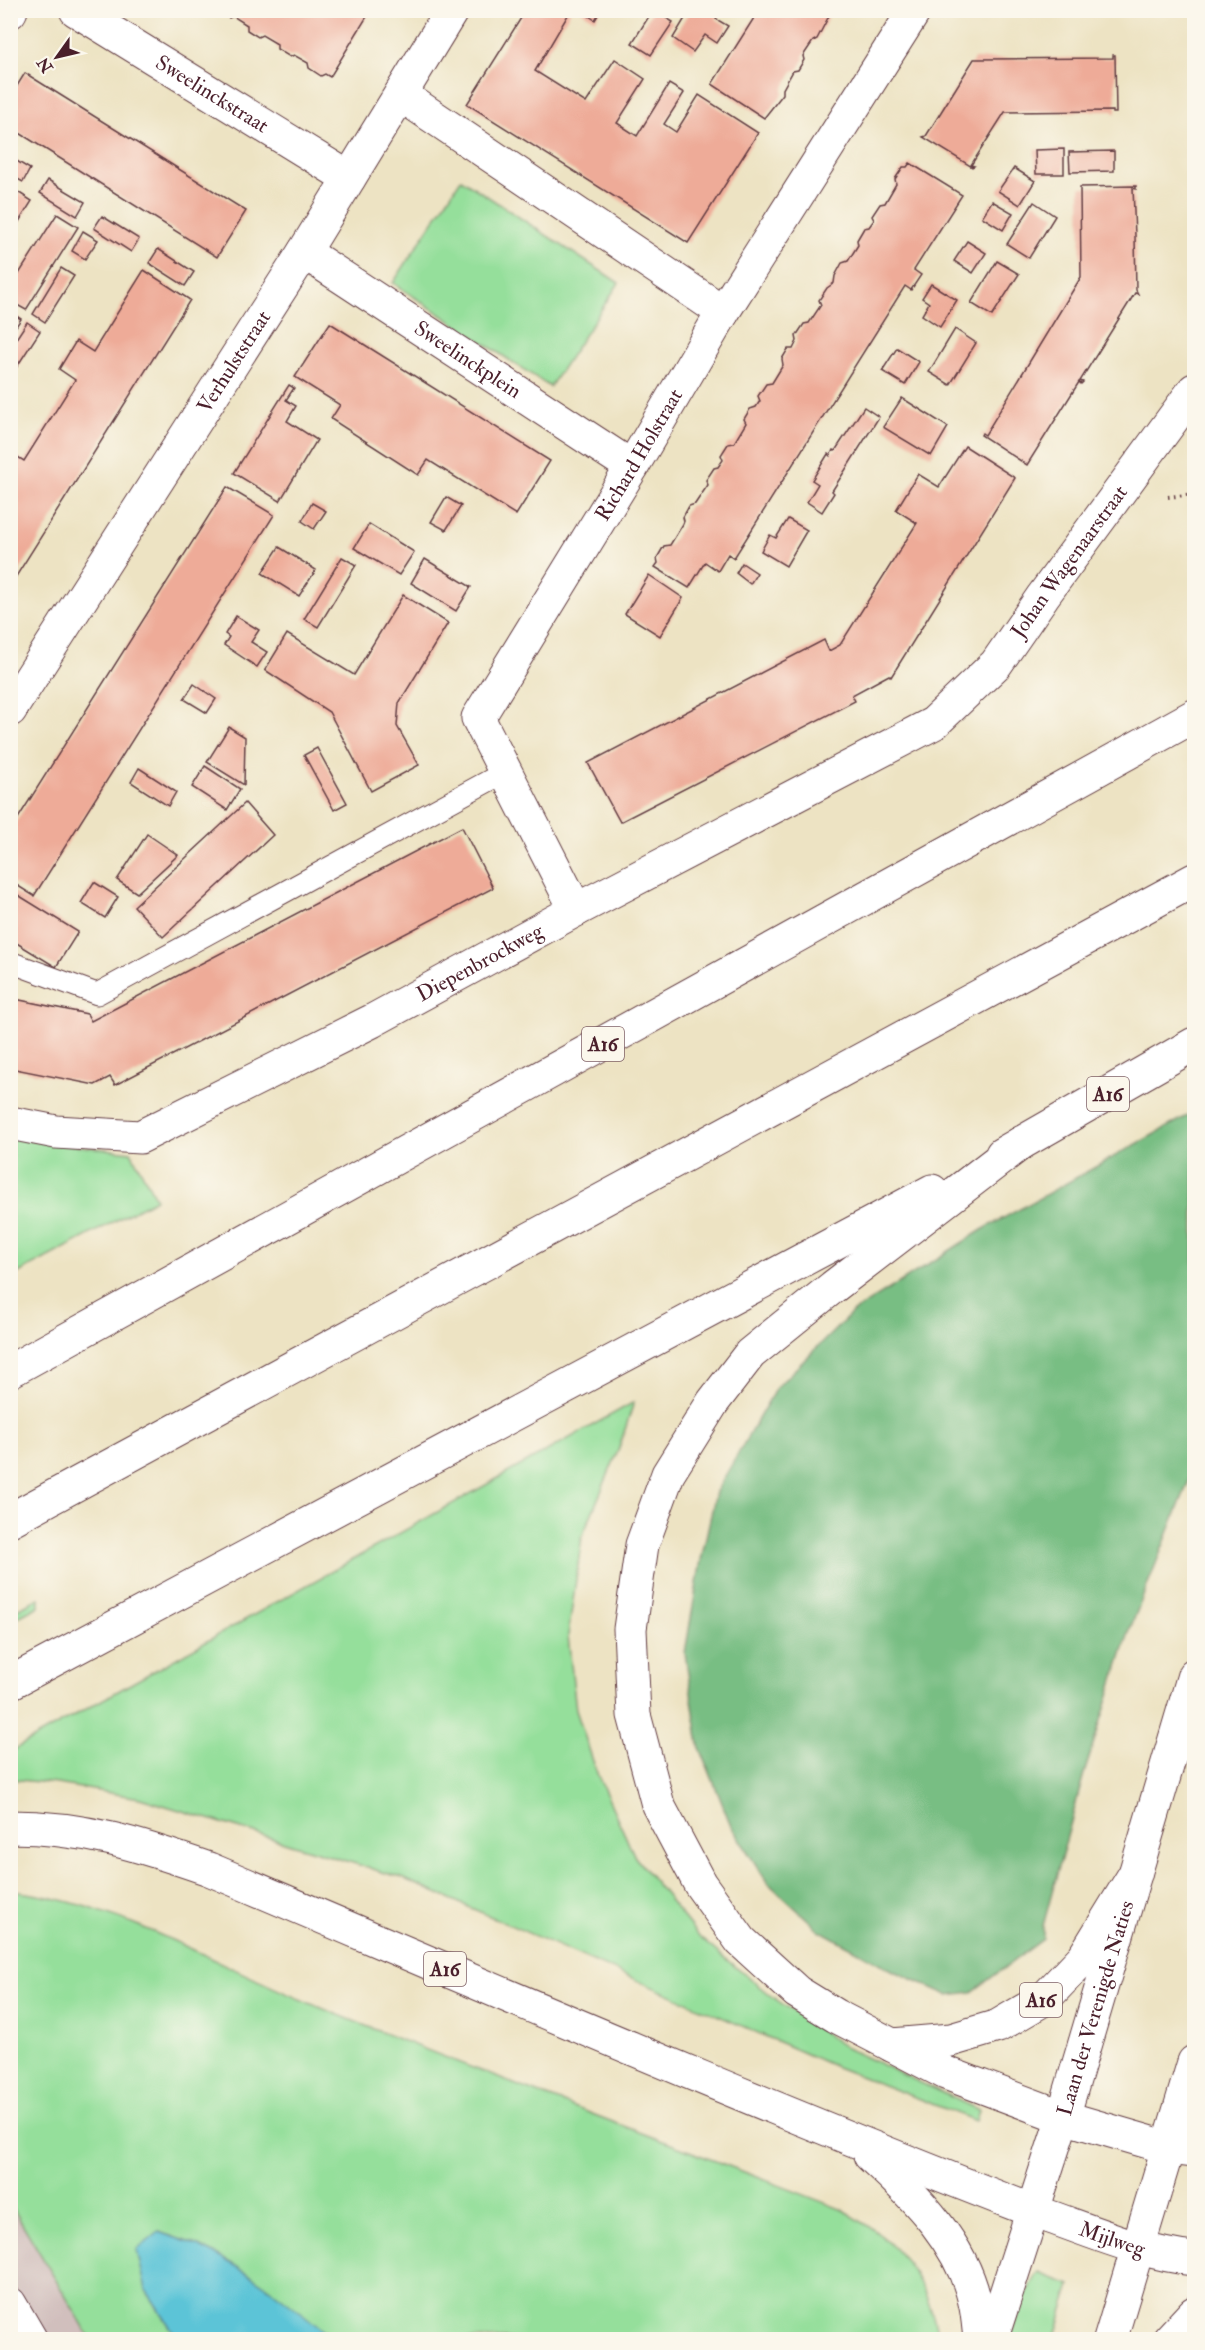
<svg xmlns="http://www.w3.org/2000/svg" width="1205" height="2350" viewBox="0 0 1205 2350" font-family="'IM FELL Double Pica',serif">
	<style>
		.industrial { fill: #d1bfbd }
		.green { fill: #95df9b; stroke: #707f63; stroke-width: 1.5 }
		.forest { fill: #78be83; stroke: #616e57; stroke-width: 1.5 }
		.water { fill: #5bc4d7; stroke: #527281; stroke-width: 1.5 }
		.building { fill: #eeab98 }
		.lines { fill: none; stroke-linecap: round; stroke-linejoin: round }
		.service-casing { stroke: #623c42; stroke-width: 23 }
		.minor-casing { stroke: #623c42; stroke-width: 35 }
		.secondary-casing { stroke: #623c42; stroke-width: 35 }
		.motorway-casing { stroke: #623c42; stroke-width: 35 }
		.path { stroke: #623c42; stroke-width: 4; stroke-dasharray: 1.5 4.5; stroke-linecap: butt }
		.service { stroke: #fff; stroke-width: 21 }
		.minor { stroke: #fff; stroke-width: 33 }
		.secondary { stroke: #fff; stroke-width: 33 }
		.motorway { stroke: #fff; stroke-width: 33 }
		.labels { text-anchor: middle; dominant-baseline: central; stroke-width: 6; stroke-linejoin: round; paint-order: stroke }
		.shield { fill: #fbf7ec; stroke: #7f6065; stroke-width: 1.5 }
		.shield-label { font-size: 20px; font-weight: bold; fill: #4a1f2b }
		.street-label { font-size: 21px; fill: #4a1f2b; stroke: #fbf7ec }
	</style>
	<rect width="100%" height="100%" fill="#fbf7ec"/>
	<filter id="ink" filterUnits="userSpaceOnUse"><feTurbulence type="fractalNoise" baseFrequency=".0167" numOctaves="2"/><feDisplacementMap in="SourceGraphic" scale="12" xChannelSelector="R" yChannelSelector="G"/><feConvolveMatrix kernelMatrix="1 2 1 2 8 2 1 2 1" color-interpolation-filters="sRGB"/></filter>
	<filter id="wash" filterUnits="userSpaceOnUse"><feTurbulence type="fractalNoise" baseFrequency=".008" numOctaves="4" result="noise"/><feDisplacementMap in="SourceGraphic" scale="24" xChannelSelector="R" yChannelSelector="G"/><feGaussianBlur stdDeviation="1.35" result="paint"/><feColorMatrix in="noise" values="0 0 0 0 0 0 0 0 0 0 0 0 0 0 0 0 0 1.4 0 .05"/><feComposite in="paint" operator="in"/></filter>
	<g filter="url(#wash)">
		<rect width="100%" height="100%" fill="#ede3c3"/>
		<path class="industrial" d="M 11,2205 L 91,2339 L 11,2339 Z"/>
		<g class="green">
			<path d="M 461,179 L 619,283 L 550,387 L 393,283 Z"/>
			<path d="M 11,1138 L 131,1152 L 156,1199 L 11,1277 Z"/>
			<path d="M 634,1402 L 618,1451 L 582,1537 L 568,1636 L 576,1710 L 598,1776 L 635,1857 L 700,1938 L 771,1996 L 846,2048 L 979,2110 L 976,2121 L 836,2067 L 402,1878 L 140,1798 L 57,1784 L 11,1779 L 11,1751 Z"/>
			<path d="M 39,1598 L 39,1606 L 11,1621 L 11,1612 Z"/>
			<path d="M 10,1891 C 113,1901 209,1961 302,2000 C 481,2074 663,2140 843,2210 C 857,2219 873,2228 885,2239 C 917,2267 930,2299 939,2339 L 333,2339 C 292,2305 248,2269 198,2246 C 186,2241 172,2237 159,2232 L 146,2290 L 178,2339 L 91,2339 L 11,2205 Z"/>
			<path d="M 1039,2273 L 1071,2285 L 1054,2339 L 1009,2339 L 1025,2294 Z"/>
		</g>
		<path class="forest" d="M 1194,1112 L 1194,1468 L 1130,1629 L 1083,1777 L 1043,1926 L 1043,1939 L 972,1992 L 948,1995 L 892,1970 L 819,1930 L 767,1882 L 731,1826 L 699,1745 L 685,1653 L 701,1560 L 716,1492 L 776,1388 L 853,1312 L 982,1230 Z"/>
		<path class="water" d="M 159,2232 C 172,2237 186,2241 198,2246 C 248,2269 292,2304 333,2339 L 178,2339 L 146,2290 L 137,2250 Z"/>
		<g id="blocks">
			<g class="building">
				<path d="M 215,10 L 371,10 L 330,77 L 325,74 L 321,76 L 309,68 L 308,63 L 294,55 L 290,57 L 277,49 L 277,44 L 262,35 L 258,37 L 247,30 L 247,25 L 233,16 L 229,18 Z"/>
				<path d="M 526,10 L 571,10 L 535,71 L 586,103 L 615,59 L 645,79 L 617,123 L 637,136 L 669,84 L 684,93 L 664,124 L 676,132 L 699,95 L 758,133 L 688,243 L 467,104 Z"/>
				<path d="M 580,10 L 601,10 L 595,20 Z"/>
				<path d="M 653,10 L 673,22 L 651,55 L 632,43 Z"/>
				<path d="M 690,10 L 717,10 L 720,13 L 716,19 L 728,26 L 717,43 L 705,35 L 693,52 L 673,38 Z"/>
				<path d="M 759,10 L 832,10 L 817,39 L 813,41 L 803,56 L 804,60 L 798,70 L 793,71 L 783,89 L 783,94 L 764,118 L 712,84 Z"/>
				<path d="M 1113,55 L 1115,55 L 1116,113 L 1113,113 L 1113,111 L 1005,112 L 971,165 L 974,166 L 972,167 L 923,137 L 926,136 L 974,59 L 1113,58 Z"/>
				<path d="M 25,73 L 246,211 L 217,257 L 10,127 L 10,97 Z"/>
				<path d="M 1064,149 L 1064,174 L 1036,174 L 1035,150 Z"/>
				<path d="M 1114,151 L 1114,171 L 1070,172 L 1069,152 Z"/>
				<path d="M 10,157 L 30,169 L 23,182 L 10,175 Z"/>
				<path d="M 910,163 L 962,195 L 914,270 L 921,275 L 911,290 L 905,286 L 734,558 L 728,554 L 718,571 L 705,562 L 689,588 L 655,567 L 658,563 L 657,558 L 664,546 L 670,545 L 683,524 L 684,521 L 683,517 L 689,506 L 695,504 L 701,495 L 708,485 L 706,480 L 714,468 L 718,467 L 723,460 L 721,455 L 728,444 L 734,443 L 746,423 L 744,419 L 750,409 L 756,407 L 760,401 L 758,396 L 766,384 L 772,383 L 783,365 L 782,359 L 788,349 L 793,349 L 797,341 L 796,336 L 804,324 L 809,323 L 821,305 L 819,300 L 827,288 L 834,283 L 835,276 L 842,263 L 848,261 L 858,245 L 857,240 L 864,228 L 869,227 L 874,220 L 872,216 L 880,204 L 885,203 L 896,184 L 895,179 L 903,167 L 907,167 Z"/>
				<path d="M 1014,168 L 1035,181 L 1020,205 L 998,191 Z"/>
				<path d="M 48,180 L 85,202 L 77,216 L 40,193 Z"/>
				<path d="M 1136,186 L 1136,189 L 1133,188 L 1135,236 L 1136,290 L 1138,294 L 1135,293 L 1080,381 L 1083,382 L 1081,384 L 1079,382 L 1027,465 L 981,435 L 982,433 L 985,435 L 1081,277 L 1080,187 Z"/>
				<path d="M 10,187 L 32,201 L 10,236 Z"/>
				<path d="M 992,201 L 1013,213 L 1003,230 L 982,217 Z"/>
				<path d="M 1034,202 L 1055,216 L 1029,258 L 1007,244 Z"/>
				<path d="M 57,214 L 78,227 L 26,310 L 10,301 L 10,288 Z"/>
				<path d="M 102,216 L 139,239 L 131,252 L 94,228 Z"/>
				<path d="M 83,231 L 98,240 L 85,259 L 72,251 Z"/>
				<path d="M 967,241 L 986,253 L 973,273 L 954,261 Z"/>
				<path d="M 158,249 L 194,272 L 185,286 L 149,263 Z"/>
				<path d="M 997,261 L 1019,274 L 992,316 L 971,303 Z"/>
				<path d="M 61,268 L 74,276 L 45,322 L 33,314 Z"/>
				<path d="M 144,270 L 190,300 L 10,586 L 10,452 L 24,461 L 75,380 L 59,369 L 76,341 L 93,352 Z"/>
				<path d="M 931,284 L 957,300 L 940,327 L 922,315 L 929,303 L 922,298 Z"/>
				<path d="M 10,312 L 21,319 L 10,335 Z"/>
				<path d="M 27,322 L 40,331 L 16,368 L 10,365 L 10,348 Z"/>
				<path d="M 330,323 L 550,461 L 516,515 L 428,460 L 418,475 L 331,419 L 340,405 L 295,377 Z"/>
				<path d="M 955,329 L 976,343 L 950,385 L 929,372 Z"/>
				<path d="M 897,348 L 919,362 L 905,385 L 882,371 Z"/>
				<path d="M 289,385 L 294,388 L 286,400 L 296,406 L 287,421 L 317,440 L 280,501 L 234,473 Z"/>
				<path d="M 902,398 L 948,427 L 931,456 L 883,427 Z"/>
				<path d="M 864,407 L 879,417 L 832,491 L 834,493 L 822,512 L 807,502 L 818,484 L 812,480 L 828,454 L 830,456 L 833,450 L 835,451 Z"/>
				<path d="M 965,446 L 1015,478 L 891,677 L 889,675 L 852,695 L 855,701 L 620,822 L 588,763 L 824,640 L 829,651 L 840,645 L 917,523 L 896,510 L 918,474 L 939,487 Z"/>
				<path d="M 227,487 L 274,515 L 34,896 L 10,881 L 10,831 Z"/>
				<path d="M 446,497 L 461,506 L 446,530 L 431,522 Z"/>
				<path d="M 312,503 L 326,511 L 314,529 L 302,521 Z"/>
				<path d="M 788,519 L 807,530 L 786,566 L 761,551 L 770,535 L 776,538 Z"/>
				<path d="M 369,524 L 414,552 L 399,575 L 354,548 Z"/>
				<path d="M 279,547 L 316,570 L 299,596 L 262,573 Z"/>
				<path d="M 342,557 L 356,565 L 318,627 L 304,619 Z"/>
				<path d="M 425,559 L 471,587 L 456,611 L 411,583 Z"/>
				<path d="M 742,563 L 757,573 L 750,584 L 736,573 Z"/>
				<path d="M 649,575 L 683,598 L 660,636 L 625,614 Z"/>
				<path d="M 403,595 L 448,623 L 399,703 L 397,726 L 419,765 L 371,791 L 329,712 L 265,670 L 287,634 L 354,675 Z"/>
				<path d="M 236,616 L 259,630 L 251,642 L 267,652 L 257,667 L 224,645 L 229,637 L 225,634 Z"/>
				<path d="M 194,684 L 216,699 L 207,713 L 184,699 Z"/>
				<path d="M 229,727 L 245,737 L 244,785 L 207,762 Z"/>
				<path d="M 317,748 L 347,803 L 334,810 L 304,755 Z"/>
				<path d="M 205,766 L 240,789 L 227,810 L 192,787 Z"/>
				<path d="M 139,768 L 176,792 L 168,806 L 131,782 Z"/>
				<path d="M 245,803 L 273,835 L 163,937 L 134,906 Z"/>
				<path d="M 462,827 L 493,888 L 115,1085 L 110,1077 L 95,1085 L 10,1068 L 10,998 L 87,1014 L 91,1021 Z"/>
				<path d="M 147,834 L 178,855 L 137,893 L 117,880 Z"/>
				<path d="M 94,882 L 118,897 L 105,918 L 81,903 Z"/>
				<path d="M 10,890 L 78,932 L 56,967 L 10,939 Z"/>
			</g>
		</g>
	</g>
	<g filter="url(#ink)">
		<use href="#blocks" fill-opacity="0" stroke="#623c42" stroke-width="1.5"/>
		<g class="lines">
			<g class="service-casing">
				<path id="service" d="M 10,962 L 97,994 L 505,772"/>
			</g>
			<g class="minor-casing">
				<g id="minor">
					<path id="s1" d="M 76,10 L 349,178"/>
					<path d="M 10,12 L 11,10"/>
					<path d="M 401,95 L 723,312"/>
					<path id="s2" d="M 304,252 L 632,467"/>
					<path id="s3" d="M 10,710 L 304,252 L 452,10"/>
					<path id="s4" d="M 576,910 L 478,718 L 632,467 L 723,312 L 915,10"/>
					<path id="s5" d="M 10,1123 L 56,1132 L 140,1137 L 372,1021 L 576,910 L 934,723 L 996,664 L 1043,596 L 1194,390"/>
					<path d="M 10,2304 L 31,2340"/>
				</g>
			</g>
			<g class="secondary-casing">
				<g id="secondary">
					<path d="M 1063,2117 L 1169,2148 L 1194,2151"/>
					<path id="s6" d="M 1033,2211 C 1084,2228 1141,2254 1194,2259"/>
					<path id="s7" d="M 991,2340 L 1063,2117 L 1194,1675"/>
					<path d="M 1110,2340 L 1194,2062"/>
					<path d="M 1169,2340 L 1194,2313"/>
				</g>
			</g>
			<g class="motorway-casing">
				<g id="motorway">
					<path d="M 1021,1143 L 833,1287 L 750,1354 L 713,1402 L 668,1474 L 642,1545 L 630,1629 L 634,1715 L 658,1805 L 700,1884 L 741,1941 L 797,1992 L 836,2016 L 946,2073 L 1063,2117"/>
					<path d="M 1002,1154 L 1194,1044"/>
					<path d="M 10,1371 L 1194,716"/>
					<path d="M 10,1520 L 1194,880"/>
					<path d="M 10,1683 L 932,1191"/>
					<path d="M 10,1827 C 85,1827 140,1845 209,1869 C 483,1985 756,2104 1033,2211"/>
					<path d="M 892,2045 L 951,2040 L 998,2026 L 1044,1999 L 1084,1957 L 1135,1874"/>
					<path d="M 870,2155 C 915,2196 964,2244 976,2307 C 978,2318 979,2329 980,2340"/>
				</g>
			</g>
			<path class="path" d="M 1168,497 L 1194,494"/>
			<use href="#service" class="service"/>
			<use href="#minor" class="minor"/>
			<use href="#secondary" class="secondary"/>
			<use href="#motorway" class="motorway"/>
		</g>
	</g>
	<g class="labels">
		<g class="shield">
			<rect x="582" y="1027" width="42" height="34" rx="4.5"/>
			<rect x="1087" y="1077" width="42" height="34" rx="4.5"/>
			<rect x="424" y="1952" width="42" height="34" rx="4.5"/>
			<rect x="1020" y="1983" width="42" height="34" rx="4.5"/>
		</g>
		<g class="shield-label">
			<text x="603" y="1044">A16</text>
			<text x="1108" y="1094">A16</text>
			<text x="445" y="1969">A16</text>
			<text x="1041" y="2000">A16</text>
		</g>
		<g class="street-label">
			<text stroke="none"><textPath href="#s1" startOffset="160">Sweelinckstraat</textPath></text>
			<text stroke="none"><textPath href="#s2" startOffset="196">Sweelinckplein</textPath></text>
			<text stroke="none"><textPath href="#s3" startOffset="414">Verhulststraat</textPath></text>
			<text stroke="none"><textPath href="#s4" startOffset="524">Richard Holstraat</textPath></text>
			<text stroke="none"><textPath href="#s5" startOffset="1238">Johan Wagenaarstraat</textPath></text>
			<text stroke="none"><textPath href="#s5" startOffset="513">Diepenbrockweg</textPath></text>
			<text stroke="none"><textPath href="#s7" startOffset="348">Laan der Verenigde Naties</textPath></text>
			<text stroke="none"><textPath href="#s6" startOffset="84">Mijlweg</textPath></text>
		</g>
	</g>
	<rect width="1205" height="2350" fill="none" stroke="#fbf7ec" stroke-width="36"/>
	<g transform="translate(57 57) rotate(236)" stroke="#fbf7ec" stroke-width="4.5" paint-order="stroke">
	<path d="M0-4.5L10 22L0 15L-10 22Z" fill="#4a1f2b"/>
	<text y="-9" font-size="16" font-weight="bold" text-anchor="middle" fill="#4a1f2b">N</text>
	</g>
</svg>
